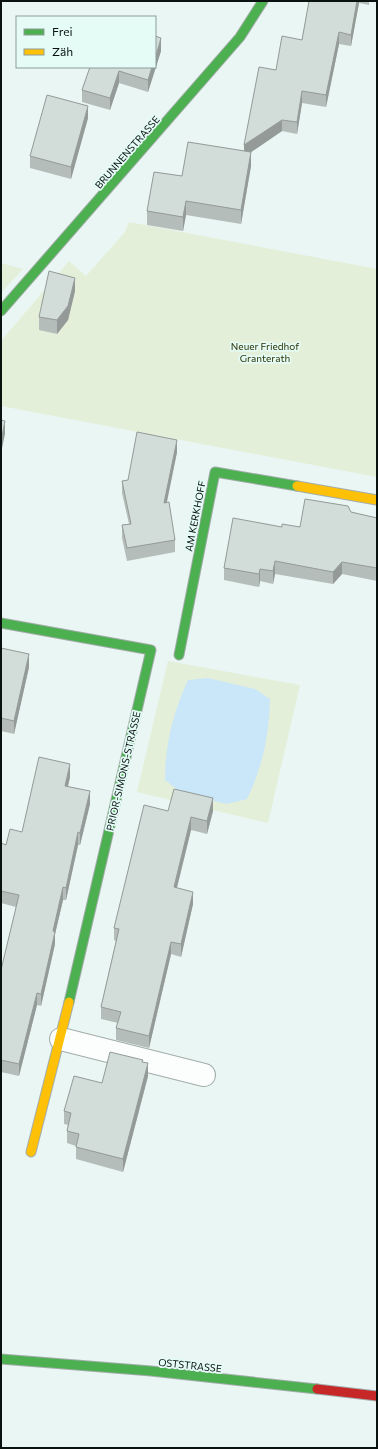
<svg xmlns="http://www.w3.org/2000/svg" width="378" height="1449" viewBox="0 0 378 1449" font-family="Commissioner,sans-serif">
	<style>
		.green { fill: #e4efd9 }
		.water { fill: #cae6f9 }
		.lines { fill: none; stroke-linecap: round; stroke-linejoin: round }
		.street-casing { stroke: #a3acaa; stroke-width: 24 }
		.fast-casing { stroke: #a3acaa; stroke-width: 11 }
		.slow-casing { stroke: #a3acaa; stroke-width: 11 }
		.jam-casing { stroke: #a3acaa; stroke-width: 11 }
		.street { stroke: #fcfefd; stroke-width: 22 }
		.fast { stroke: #4caf50; stroke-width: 9 }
		.slow { stroke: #ffc107; stroke-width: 9 }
		.jam { stroke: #c62828; stroke-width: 9 }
		.wall { fill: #b5bdba }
		.shaded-wall { fill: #939a97 }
		.building { fill: #d2dcd8; stroke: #939a97 }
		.labels { text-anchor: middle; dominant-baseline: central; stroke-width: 3.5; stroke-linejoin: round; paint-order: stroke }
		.street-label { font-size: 10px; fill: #0a1210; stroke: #e4fbf6 }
		.park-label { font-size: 10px; fill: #2b3203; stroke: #e4fbf6 }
	</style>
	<rect width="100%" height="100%" fill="#e9f6f3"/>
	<g class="green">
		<path d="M 129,222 L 377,269 L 377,477 L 1,406 L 1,341 L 69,261 L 86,276 L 125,232 Z"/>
		<path d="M 1,263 L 23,269 L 1,293 Z"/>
		<path d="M 168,661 L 300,685 L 268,823 L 137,792 Z"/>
	</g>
	<path class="water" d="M 208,678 L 255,689 L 270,699 C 269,735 263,766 247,799 L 227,804 L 183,794 L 165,780 C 165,744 173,713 188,680 Z"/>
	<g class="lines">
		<g class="street-casing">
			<path id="street" d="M 61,1039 L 204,1075"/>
		</g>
		<g class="fast-casing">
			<g id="fast">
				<path d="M 1,311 L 240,37 L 263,1"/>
				<path d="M 1,623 L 151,650 L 69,1002"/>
				<path d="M 179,655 L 215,472 L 297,486"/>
				<path d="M 1,1359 L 151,1371 L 317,1389"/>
			</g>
		</g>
		<g class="slow-casing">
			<g id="slow">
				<path d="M 297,486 L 377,500"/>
				<path d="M 31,1152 L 69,1002"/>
			</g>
		</g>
		<g class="jam-casing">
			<path id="jam" d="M 317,1389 L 377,1396"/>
		</g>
		<use href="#street" class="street"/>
		<use href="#fast" class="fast"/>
		<use href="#slow" class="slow"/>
		<use href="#jam" class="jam"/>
	</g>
	<g class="wall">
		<path d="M 309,1 L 369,1 L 369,5 L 359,3 L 351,46 L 339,44 L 326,107 L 302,103 L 297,134 L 282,131 L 251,152 L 251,166 L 241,224 L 186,215 L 183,231 L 147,225 L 147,211 L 182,176 L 244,151 L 276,70 L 302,40 Z"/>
		<path d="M 161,51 L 148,92 L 119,83 L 110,110 L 82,102 L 82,90 L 90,67 Z"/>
		<path d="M 88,118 L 71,179 L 30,168 L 30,156 Z"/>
		<path d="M 75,291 L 68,320 L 57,334 L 39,330 L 39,317 Z"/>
		<path d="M 177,452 L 167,502 L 175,540 L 175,552 L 127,561 L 122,538 L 122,525 L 129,524 L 122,493 L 122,481 L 128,480 Z"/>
		<path d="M 351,512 L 377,518 L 377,581 L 342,574 L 333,584 L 275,574 L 273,584 L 260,581 L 259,587 L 224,580 L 224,568 L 282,527 L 300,527 Z"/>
		<path d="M 1,648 L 29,667 L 14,734 L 1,731 Z"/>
		<path d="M 70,777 L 68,787 L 90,804 L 80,845 L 78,845 L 66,900 L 63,900 L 55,934 L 55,944 L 41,1006 L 37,1005 L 19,1076 L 1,1072 L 1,970 L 16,907 L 1,903 L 1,843 L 6,845 L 22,832 Z"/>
		<path d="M 168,811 L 213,811 L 207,834 L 191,830 L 177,888 L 193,904 L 181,957 L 171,954 L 149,1048 L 116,1040 L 116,1028 L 118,1023 L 101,1019 L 101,1007 L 116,941 L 114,940 L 114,928 Z"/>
		<path d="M 143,1062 L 148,1076 L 123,1172 L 76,1159 L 76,1146 L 67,1143 L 67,1131 L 68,1125 L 64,1124 L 64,1111 L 102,1083 Z"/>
	</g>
	<g class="shaded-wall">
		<path d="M 357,1 L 359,1 L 359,3 L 351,46 L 351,35 Z"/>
		<path d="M 339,32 L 339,44 L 326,107 L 326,95 Z"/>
		<path d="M 161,38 L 161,51 L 148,92 L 148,80 L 152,67 L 155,67 L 155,59 Z"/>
		<path d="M 119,71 L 119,83 L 110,110 L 110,98 Z"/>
		<path d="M 302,91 L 302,103 L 297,134 L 297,122 Z"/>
		<path d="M 88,106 L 88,118 L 71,179 L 71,167 Z"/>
		<path d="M 282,120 L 282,131 L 244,157 L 244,145 Z"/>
		<path d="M 251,152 L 251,166 L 241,224 L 241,210 Z"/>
		<path d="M 186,201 L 186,215 L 183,231 L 183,217 Z"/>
		<path d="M 75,278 L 75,291 L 68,320 L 57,334 L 57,320 Z"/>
		<path d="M 5,421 L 5,434 L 1,453 L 1,441 Z"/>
		<path d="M 177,440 L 177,452 L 164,515 L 164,503 Z"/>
		<path d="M 275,561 L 275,574 L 273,584 L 273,571 Z"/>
		<path d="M 342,562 L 342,574 L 333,584 L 333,572 Z"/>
		<path d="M 260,569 L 260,581 L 259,587 L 259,574 Z"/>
		<path d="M 29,654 L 29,667 L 14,734 L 14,721 Z"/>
		<path d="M 70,764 L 70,777 L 65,798 L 65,786 Z"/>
		<path d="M 90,791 L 90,804 L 80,845 L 80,833 Z"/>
		<path d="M 213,798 L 213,811 L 207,834 L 207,821 Z"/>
		<path d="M 191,817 L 191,830 L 174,899 L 174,887 Z"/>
		<path d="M 78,832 L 78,845 L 66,900 L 66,888 Z"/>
		<path d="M 63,887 L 63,900 L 55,934 L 55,944 L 41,1006 L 41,994 L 53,931 Z"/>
		<path d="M 193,892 L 193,904 L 181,957 L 181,944 Z"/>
		<path d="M 171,942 L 171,954 L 149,1048 L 149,1036 Z"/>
		<path d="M 37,993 L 37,1005 L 19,1076 L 19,1064 Z"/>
		<path d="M 148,1063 L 148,1076 L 123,1172 L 123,1159 Z"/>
	</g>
	<g class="building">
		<path d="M 309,1 L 357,1 L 351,35 L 339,32 L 326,95 L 302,91 L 297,122 L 282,120 L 244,145 L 259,67 L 276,70 L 282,36 L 302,40 Z"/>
		<path d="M 155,36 L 161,38 L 155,59 Z"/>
		<path d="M 90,67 L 152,67 L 148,80 L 119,71 L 110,98 L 82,90 Z"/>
		<path d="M 47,95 L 88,106 L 71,167 L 30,156 Z"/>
		<path d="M 188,142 L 251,152 L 241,210 L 186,201 L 183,217 L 147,211 L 154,172 L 182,176 Z"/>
		<path d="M 49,271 L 75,278 L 68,306 L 57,320 L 39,317 Z"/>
		<path d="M 1,420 L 5,421 L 1,441 Z"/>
		<path d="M 137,432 L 177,440 L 164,503 L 169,502 L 175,540 L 127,548 L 122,525 L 131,524 L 122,481 L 128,480 Z"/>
		<path d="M 305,499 L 348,506 L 351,512 L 377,518 L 377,568 L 342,562 L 333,572 L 275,561 L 273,571 L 260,569 L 259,574 L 224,568 L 233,518 L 282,527 L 282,524 L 300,527 Z"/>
		<path d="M 1,648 L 29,654 L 14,721 L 1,718 Z"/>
		<path d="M 39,757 L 70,764 L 65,786 L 90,791 L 80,833 L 78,832 L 66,888 L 63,887 L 53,931 L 55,932 L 41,994 L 37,993 L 19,1064 L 1,1060 L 1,970 L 19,895 L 1,891 L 1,843 L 6,845 L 10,829 L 22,832 Z"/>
		<path d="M 174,789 L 213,798 L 207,821 L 191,817 L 174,887 L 193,892 L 181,944 L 171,942 L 149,1036 L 116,1028 L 121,1012 L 101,1007 L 119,929 L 114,928 L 144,805 L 168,811 Z"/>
		<path d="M 110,1052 L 143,1060 L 142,1062 L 148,1063 L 123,1159 L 76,1147 L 79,1134 L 67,1131 L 71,1113 L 64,1111 L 74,1076 L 102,1083 Z"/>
	</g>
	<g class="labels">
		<g class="street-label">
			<text transform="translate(127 152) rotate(-49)">BRUNNENSTRASSE</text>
			<text transform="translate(195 516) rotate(-79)">AM KERKHOFF</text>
			<text transform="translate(123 771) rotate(-77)">PRIOR-SIMONS-STRASSE</text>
			<text transform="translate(190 1365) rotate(6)">OSTSTRASSE</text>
		</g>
		<g class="park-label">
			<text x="265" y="346">Neuer Friedhof<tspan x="265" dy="12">Granterath</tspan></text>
		</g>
	</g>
	<rect width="378" height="1449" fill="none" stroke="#0a1210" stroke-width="4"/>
	<rect x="16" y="16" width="140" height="52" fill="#e4fbf6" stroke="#8d9e9a"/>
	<rect x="24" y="29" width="20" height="6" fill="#4caf50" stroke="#8d9e9a"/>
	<text x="52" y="36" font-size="12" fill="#0a1210">Frei</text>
	<rect x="24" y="49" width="20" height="6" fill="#ffc107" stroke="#8d9e9a"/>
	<text x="52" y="56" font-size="12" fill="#0a1210">Zäh</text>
</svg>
